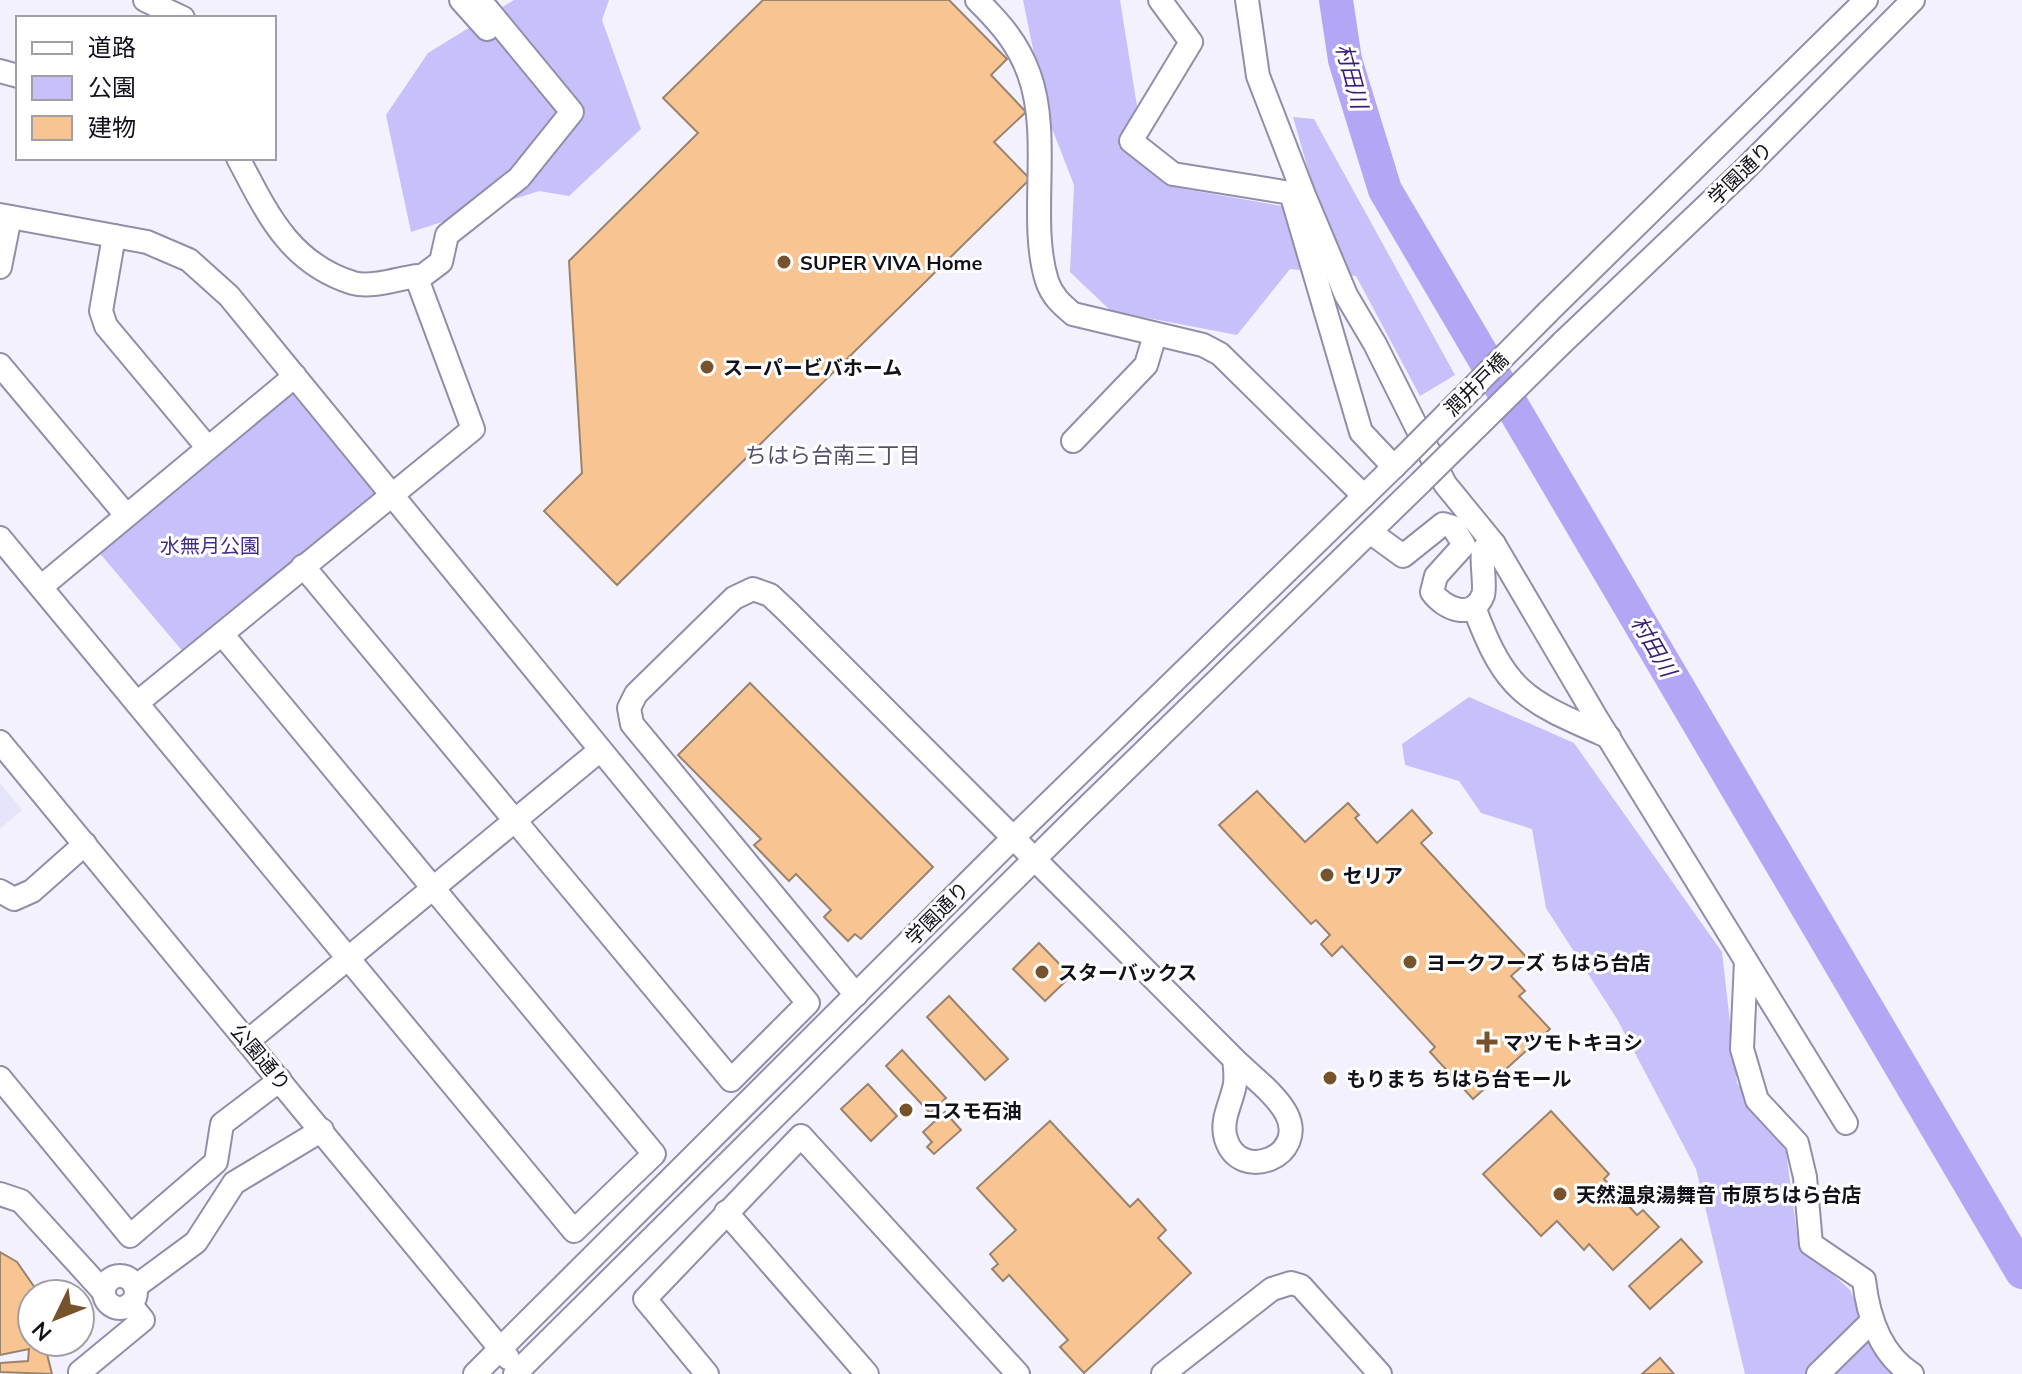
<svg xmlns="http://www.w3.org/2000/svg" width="2022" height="1374" viewBox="0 0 2022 1374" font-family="Mulish,'Noto Sans JP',sans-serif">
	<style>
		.built { fill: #e6e4fb }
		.green { fill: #c8c0fa }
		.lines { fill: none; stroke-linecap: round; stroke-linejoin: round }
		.river { stroke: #b3a7f5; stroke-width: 34 }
		.building { fill: #f8c592; stroke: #99836d; stroke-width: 2 }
		.minor-casing { stroke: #918eaa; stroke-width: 26 }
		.minor { stroke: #fff; stroke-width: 22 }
		.minor-bridge-casing { stroke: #918eaa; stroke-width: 26; stroke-linecap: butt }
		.minor-bridge { stroke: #fff; stroke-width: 22 }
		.poi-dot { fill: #77532d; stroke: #fff; stroke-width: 3 }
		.labels { text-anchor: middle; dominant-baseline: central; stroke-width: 6; stroke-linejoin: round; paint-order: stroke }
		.street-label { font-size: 20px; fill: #12101a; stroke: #fff }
		.poi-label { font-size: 20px; font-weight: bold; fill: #12101a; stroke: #fff; text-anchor: start }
		.park-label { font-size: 20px; fill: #442c84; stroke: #fff }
		.water-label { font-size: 22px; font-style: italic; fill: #391d75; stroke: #fff }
		.neighbourhood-label { font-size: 22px; fill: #545069; stroke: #fff }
	</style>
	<rect width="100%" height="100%" fill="#f3f1fe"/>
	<path class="built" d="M 0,783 L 22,810 L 0,829 Z"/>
	<g class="green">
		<path d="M 514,0 L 609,0 L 602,20 L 641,129 L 569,196 L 539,191 L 411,232 L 386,115 L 428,53 Z"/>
		<path d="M 1023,0 L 1120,0 L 1137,106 L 1118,146 L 1179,188 L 1282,206 L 1311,180 L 1293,117 L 1314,119 L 1455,375 L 1420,396 L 1356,276 L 1290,269 L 1237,335 L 1111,311 L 1070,272 L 1074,185 L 1046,113 Z"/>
		<path d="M 295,376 L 391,493 L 190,660 L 92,544 Z"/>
		<path d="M 1469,697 L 1574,743 L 1722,952 L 1737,1083 L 1786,1151 L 1798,1242 L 1850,1290 L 1867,1325 L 1912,1374 L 1745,1374 L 1696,1169 L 1617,1019 L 1546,908 L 1532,829 L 1481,813 L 1459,781 L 1405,765 L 1402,744 Z"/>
	</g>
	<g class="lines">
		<path class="river" d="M 1336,0 L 1345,60 L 1385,190 L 2022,1272"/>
	</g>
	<g class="building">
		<path d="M 763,0 L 949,0 L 1007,59 L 991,75 L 1026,112 L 994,142 L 1030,179 L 617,585 L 544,511 L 582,473 L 569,261 L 698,133 L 663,98 Z"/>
		<path d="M 750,683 L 933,867 L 861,939 L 855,934 L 848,941 L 824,917 L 831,910 L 796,874 L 789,881 L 754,845 L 761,839 L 678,755 Z"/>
		<path d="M 1257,791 L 1305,842 L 1348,803 L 1359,815 L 1355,818 L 1377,843 L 1412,810 L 1432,833 L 1421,843 L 1529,960 L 1511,976 L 1525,991 L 1519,996 L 1550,1029 L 1473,1099 L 1430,1052 L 1435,1047 L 1342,946 L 1332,956 L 1321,944 L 1330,935 L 1316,920 L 1311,924 L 1219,825 Z"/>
		<path d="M 1039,943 L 1071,976 L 1045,1001 L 1013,969 Z"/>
		<path d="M 949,996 L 1008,1059 L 985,1080 L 927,1017 Z"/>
		<path d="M 902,1050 L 946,1098 L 930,1113 L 886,1066 Z"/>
		<path d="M 868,1084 L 897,1116 L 871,1141 L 841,1109 Z"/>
		<path d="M 1551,1111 L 1609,1174 L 1604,1179 L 1637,1215 L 1643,1210 L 1659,1227 L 1613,1270 L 1589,1244 L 1584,1250 L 1557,1221 L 1541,1236 L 1483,1174 Z"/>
		<path d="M 945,1112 L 961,1130 L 934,1154 L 927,1147 L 932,1142 L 923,1132 Z"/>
		<path d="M 1050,1121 L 1130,1207 L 1138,1199 L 1166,1230 L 1158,1238 L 1191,1273 L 1084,1373 L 1060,1347 L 1068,1340 L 1009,1275 L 1003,1281 L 992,1269 L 998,1264 L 990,1254 L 1016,1230 L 977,1188 Z"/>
		<path d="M 1681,1239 L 1702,1262 L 1650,1309 L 1629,1286 Z"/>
		<path d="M 0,1252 L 17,1262 L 35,1288 L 36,1294 L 32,1294 L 32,1342 L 44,1342 L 52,1374 L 0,1372 L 0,1363 L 28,1361 L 29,1349 L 0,1355 Z"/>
		<path d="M 1660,1358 L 1674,1374 L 1642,1374 Z"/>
	</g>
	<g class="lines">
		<g class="minor-casing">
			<g id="minor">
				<path d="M 145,0 L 183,18"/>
				<path d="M 461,0 L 487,29"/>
				<path d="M 977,0 C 1000,23 1018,43 1029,74 C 1052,137 1028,221 1047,281 C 1052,296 1061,304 1073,314 L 1203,345 L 1220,354 L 1364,496"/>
				<path d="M 1160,0 L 1191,42 L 1131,141 L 1173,174 L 1291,193 L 1361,432 L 1394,467"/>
				<path d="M 1247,0 L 1258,76 L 1304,195 L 1346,295 L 1375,344 L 1445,484 L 1494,544 L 1597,719 L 1846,1123"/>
				<path d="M 0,71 L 18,76"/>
				<path d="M 0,215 L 147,242 L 189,260 L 229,296 L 808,1003 L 731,1080 L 303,566"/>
				<path d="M 114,236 L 101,311 L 106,326 L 208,448"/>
				<path d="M 0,267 L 10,217"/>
				<path d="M 417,280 L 441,262 L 447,235 L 519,178 L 572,112 L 483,4 L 483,0"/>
				<path d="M 1548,312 L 1866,0"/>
				<path d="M 1562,343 L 1742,172 L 1913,0"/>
				<path d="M 0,365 L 126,515"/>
				<path d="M 1073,441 L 1146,365 L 1155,335"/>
				<path d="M 1370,532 L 1403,556 L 1443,524 L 1453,527 L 1464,545 L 1436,576 L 1432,592 C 1444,609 1473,621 1483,595 C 1486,587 1481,562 1483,550 L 1494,544"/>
				<path d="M 0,538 L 574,1231 L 654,1154 L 222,634"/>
				<path d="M 41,587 L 295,376"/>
				<path d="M 1474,607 C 1506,694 1527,701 1609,737"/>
				<path d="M 137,703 L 473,429 L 416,276 C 398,279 371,288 353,283 C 289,263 267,213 238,158"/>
				<path d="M 0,742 L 508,1358"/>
				<path d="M 0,891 L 14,899 L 32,891 L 85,844"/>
				<path d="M 1746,961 L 1742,1049 L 1757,1100 L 1797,1143 L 1805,1177 L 1811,1244 L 1864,1280 C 1868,1315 1880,1354 1912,1374"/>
				<path d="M 856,995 L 632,724 L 629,708 L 636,694 L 734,598 L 753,589 L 770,595 L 788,612 L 1234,1059 C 1250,1075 1275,1093 1286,1113 C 1309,1156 1240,1184 1226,1139 C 1220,1120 1232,1102 1235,1084 C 1236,1076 1235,1067 1234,1059"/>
				<path d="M 248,1041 L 599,751"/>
				<path d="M 0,1078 L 130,1236 L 216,1162 L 222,1124 L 280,1080"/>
				<path d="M 0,1194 L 21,1201 L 103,1291"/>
				<path d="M 726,1212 L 867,1374"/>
				<circle cx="120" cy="1292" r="16"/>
				<path d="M 135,1287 L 196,1242 L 234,1183 L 322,1130"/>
				<path d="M 80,1372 L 143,1320 L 130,1304"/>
				<path d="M 475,1374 L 1013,838 L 1404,457"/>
				<path d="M 515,1374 L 1077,817 L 1421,482"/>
				<path d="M 707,1374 L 645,1299 L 801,1136 L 1018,1374"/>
				<path d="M 1163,1374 L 1272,1289 L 1291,1283 L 1301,1286 L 1380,1374"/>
				<path d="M 1818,1374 L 1872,1321"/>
			</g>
		</g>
		<use href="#minor" class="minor"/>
		<g class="minor-bridge-casing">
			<g id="minor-bridge">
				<path d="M 1404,457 L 1548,312"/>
				<path d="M 1421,482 L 1562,343"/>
			</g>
		</g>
		<use href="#minor-bridge" class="minor-bridge"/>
	</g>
	<g class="poi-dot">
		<circle cx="784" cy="262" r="8"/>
		<circle cx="707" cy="367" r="8"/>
		<circle cx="1327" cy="875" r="8"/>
		<circle cx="1410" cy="962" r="8"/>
		<circle cx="1042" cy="972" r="8"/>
		<path d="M1483 1030h8v8h8v8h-8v8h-8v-8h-8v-8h8z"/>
		<circle cx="1330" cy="1078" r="8"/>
		<circle cx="906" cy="1110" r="8"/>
		<circle cx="1560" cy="1194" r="8"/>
	</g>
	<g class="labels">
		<g class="street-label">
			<text transform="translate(1740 173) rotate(-44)">学園通り</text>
			<text transform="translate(1476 384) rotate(-45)">潤井戸橋</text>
			<text transform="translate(937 913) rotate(-45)">学園通り</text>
			<text transform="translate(261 1057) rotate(50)">公園通り</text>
		</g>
		<g class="poi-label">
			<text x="800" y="262">SUPER VIVA Home</text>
			<text x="723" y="367">スーパービバホーム</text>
			<text x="1343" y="875">セリア</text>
			<text x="1426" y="962">ヨークフーズ ちはら台店</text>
			<text x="1058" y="972">スターバックス</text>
			<text x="1503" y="1042">マツモトキヨシ</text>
			<text x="1346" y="1078">もりまち ちはら台モール</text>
			<text x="922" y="1110">コスモ石油</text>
			<text x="1576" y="1194">天然温泉湯舞音 市原ちはら台店</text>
		</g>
		<g class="park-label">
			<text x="210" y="545">水無月公園</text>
		</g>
		<g class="water-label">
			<text transform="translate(1352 76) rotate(75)">村田川</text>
			<text transform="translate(1654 646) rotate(60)">村田川</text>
		</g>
		<g class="neighbourhood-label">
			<text x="833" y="455">ちはら台南三丁目</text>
		</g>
	</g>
	<rect x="16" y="16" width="260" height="144" fill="#ffffff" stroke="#a09fa3" stroke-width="2"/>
	<rect x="32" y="42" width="40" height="12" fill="#ffffff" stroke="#a09fa3" stroke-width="2"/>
	<text x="88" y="56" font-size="24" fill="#12101a">道路</text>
	<rect x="32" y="76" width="40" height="24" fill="#c8c0fa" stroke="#a09fa3" stroke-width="2"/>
	<text x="88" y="96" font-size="24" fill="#12101a">公園</text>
	<rect x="32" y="116" width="40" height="24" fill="#f8c592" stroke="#a09fa3" stroke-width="2"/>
	<text x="88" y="136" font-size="24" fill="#12101a">建物</text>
	<g transform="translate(56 1318) rotate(227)"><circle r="38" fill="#ffffff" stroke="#a09fa3" stroke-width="2"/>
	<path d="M0-6L14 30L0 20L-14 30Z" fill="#77532d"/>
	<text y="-12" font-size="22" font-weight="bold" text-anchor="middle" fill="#12101a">N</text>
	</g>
</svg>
